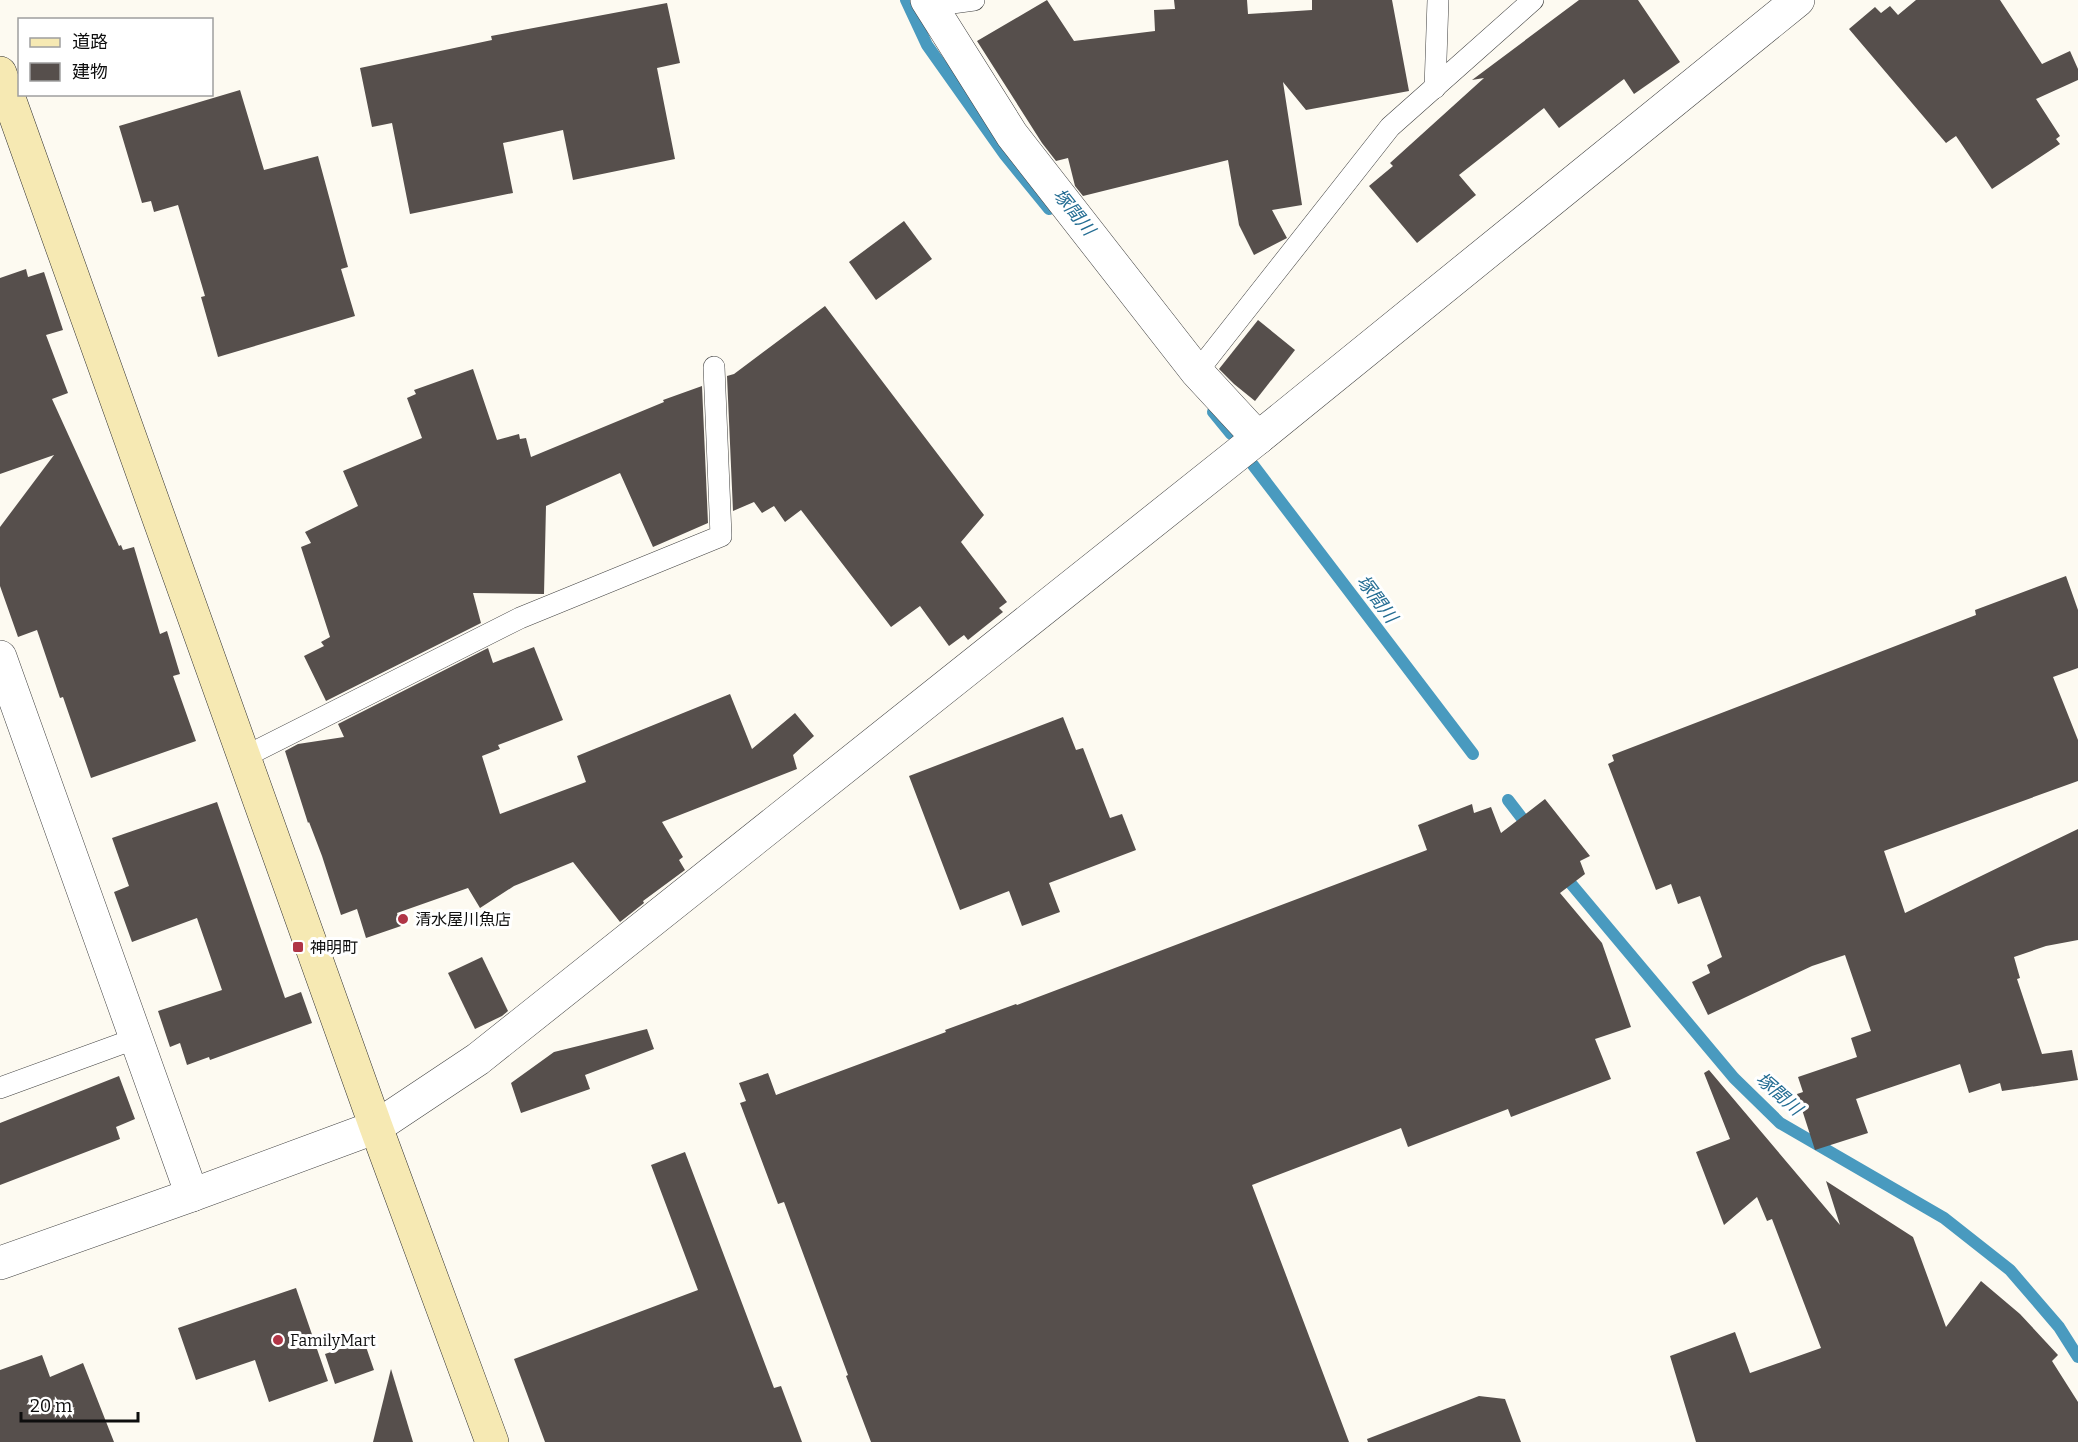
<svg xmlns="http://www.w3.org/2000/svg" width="2078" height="1442" viewBox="0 0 2078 1442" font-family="Bitter,'Noto Sans JP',serif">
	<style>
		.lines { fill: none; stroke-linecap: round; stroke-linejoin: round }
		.stream { stroke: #499abf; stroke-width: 12 }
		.building { fill: #564f4c }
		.lane-casing { stroke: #414141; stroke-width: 22 }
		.street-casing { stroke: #414141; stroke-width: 34 }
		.secondary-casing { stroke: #303030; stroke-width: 34 }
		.lane { stroke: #fff; stroke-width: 21 }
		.street { stroke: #fff; stroke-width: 33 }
		.secondary { stroke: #f6e9b3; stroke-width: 33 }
		.poi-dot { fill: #b03546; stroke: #fff; stroke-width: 2 }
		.labels { text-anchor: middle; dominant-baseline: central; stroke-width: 6; stroke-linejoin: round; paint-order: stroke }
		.poi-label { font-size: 16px; fill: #0e0e0e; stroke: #fff; text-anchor: start }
		.water-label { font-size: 18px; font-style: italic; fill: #246d93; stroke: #fff }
	</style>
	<rect width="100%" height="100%" fill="#fdfaf1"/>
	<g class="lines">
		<g class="stream">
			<path d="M 906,0 L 927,45 L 1005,155 L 1049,209"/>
			<path d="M 1213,412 L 1231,434"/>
			<path d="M 1253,465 L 1473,754"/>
			<path d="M 1508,800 L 1531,830"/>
			<path d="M 1562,873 L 1734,1078 L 1780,1123 L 1944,1218 L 2010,1270 L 2059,1327 L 2078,1357"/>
		</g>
	</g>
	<g class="building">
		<path d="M 1047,0 L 1074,41 L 1155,31 L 1154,10 L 1175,9 L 1174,0 L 1247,0 L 1248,14 L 1312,10 L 1312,0 L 1392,0 L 1409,91 L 1306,110 L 1283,82 L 1302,205 L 1272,210 L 1287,238 L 1254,255 L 1239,225 L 1228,160 L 1083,196 L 1075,186 L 1068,158 L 1056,161 L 1042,143 L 977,41 Z"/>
		<path d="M 1579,0 L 1638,0 L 1680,62 L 1634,94 L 1624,79 L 1559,128 L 1544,108 L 1459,175 L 1476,195 L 1417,243 L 1369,186 L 1393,166 L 1390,163 L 1484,78 L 1472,80 Z"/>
		<path d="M 1916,0 L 2000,0 L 2042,64 L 2070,51 L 2078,69 L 2078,80 L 2036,99 L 2060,136 L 2056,139 L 2060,144 L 1992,189 L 1956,136 L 1946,143 L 1849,29 L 1875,7 L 1881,13 L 1890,6 L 1898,15 Z"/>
		<path d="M 667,3 L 680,63 L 657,68 L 675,159 L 573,180 L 563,130 L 503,143 L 513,193 L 410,214 L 392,123 L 372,127 L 360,68 L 492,40 L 491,36 Z"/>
		<path d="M 240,90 L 264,170 L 318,156 L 348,267 L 341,269 L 355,316 L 218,357 L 201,297 L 205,296 L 178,205 L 154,212 L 151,201 L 142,203 L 119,126 Z"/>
		<path d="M 904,221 L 932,259 L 876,300 L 849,262 Z"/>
		<path d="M 26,269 L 28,277 L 44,272 L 63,330 L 46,335 L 68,393 L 52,399 L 119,546 L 121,545 L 123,550 L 134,547 L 160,634 L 167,631 L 180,674 L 173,676 L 196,741 L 91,778 L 63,697 L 60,698 L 37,630 L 18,637 L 0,586 L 0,527 L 54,455 L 0,474 L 0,278 Z"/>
		<path d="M 825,306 L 984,515 L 961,542 L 1007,602 L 999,608 L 1003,612 L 968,640 L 964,635 L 949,646 L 920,606 L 891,627 L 801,510 L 785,522 L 774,506 L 762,513 L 754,502 L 733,511 L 727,376 L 734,374 Z"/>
		<path d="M 1258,320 L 1295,350 L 1255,401 L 1234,384 L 1219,369 Z"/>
		<path d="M 473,369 L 497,440 L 519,434 L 520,439 L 526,438 L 531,457 L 664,402 L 663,400 L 702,386 L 708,523 L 653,547 L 620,473 L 546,506 L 544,594 L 473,593 L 481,623 L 326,701 L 304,656 L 324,646 L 321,642 L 330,637 L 301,547 L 311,543 L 305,532 L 358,506 L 343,471 L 422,438 L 407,398 L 416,394 L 414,390 Z"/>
		<path d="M 2066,576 L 2078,610 L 2078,668 L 2053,677 L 2078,740 L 2078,781 L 1884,851 L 1905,913 L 2078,829 L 2078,940 L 2046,946 L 2014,957 L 2020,978 L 2017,979 L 2042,1054 L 2072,1050 L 2078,1080 L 2002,1091 L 2000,1083 L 1969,1093 L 1960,1064 L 1856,1099 L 1868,1133 L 1815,1150 L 1797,1094 L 1803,1092 L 1798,1077 L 1857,1057 L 1851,1038 L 1871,1031 L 1845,955 L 1812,966 L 1708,1015 L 1692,982 L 1710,973 L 1707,965 L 1722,957 L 1700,896 L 1678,904 L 1671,884 L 1656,890 L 1608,764 L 1614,761 L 1612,755 L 1976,615 L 1975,610 Z"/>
		<path d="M 534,647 L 563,720 L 498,745 L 500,749 L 482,756 L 500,814 L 586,782 L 577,756 L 730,694 L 752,749 L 795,713 L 814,736 L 793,755 L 797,769 L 662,822 L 683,857 L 679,860 L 685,870 L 643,901 L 644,903 L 620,922 L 573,862 L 514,886 L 480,908 L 468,888 L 397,913 L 401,926 L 366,938 L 357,909 L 341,915 L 322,856 L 309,822 L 308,823 L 285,751 L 298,744 L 344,737 L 338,724 L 488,648 L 493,663 Z"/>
		<path d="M 1063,717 L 1076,750 L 1083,748 L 1110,818 L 1122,814 L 1136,850 L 1049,883 L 1060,912 L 1022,926 L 1009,891 L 960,910 L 909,776 Z"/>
		<path d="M 1545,799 L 1590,856 L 1580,861 L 1585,874 L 1560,893 L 1602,943 L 1631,1027 L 1595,1039 L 1611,1079 L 1511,1117 L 1508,1109 L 1408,1147 L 1401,1128 L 1252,1185 L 1349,1442 L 871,1442 L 846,1376 L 848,1375 L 784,1202 L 778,1204 L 740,1103 L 746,1101 L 739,1083 L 768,1073 L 776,1095 L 946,1032 L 945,1030 L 1016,1004 L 1017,1005 L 1427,850 L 1418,825 L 1472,804 L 1474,813 L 1491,807 L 1501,833 Z"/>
		<path d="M 217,802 L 285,998 L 301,992 L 312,1023 L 210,1060 L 209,1057 L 187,1065 L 180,1043 L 170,1047 L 158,1011 L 222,990 L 197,918 L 132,942 L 114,892 L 129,886 L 112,838 Z"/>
		<path d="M 482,957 L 508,1011 L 502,1016 L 475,1029 L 448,973 Z"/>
		<path d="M 647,1029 L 654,1049 L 585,1075 L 590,1089 L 521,1113 L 511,1083 L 554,1052 Z"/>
		<path d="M 1709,1070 L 1840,1225 L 1826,1181 L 1913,1237 L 1946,1327 L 1981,1281 L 2020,1314 L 2058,1355 L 2052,1361 L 2078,1402 L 2078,1442 L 1696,1442 L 1670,1356 L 1735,1332 L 1750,1373 L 1821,1348 L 1772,1219 L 1767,1221 L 1757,1197 L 1724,1225 L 1696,1152 L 1730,1139 L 1704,1073 Z"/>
		<path d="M 119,1076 L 135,1119 L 116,1127 L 120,1139 L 0,1185 L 0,1123 Z"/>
		<path d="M 685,1152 L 774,1388 L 781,1386 L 802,1442 L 545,1442 L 514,1359 L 698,1290 L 651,1165 Z"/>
		<path d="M 296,1288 L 328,1381 L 269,1402 L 255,1360 L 196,1380 L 178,1328 Z"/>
		<path d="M 364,1341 L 374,1370 L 335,1384 L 325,1354 Z"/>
		<path d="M 42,1355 L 50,1377 L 83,1363 L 114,1442 L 0,1442 L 0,1370 Z"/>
		<path d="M 391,1369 L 413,1442 L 373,1442 Z"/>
		<path d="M 1479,1396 L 1505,1399 L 1521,1442 L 1368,1442 L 1367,1439 Z"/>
	</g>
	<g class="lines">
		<g class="lane-casing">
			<g id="lane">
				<path d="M 930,6 L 974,0"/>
				<path d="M 1435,88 L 1438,0"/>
				<path d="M 1197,372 L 1390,127 L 1533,0"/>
				<path d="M 244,757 L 520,618 L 721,536 L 714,367"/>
				<path d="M 0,1088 L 137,1038"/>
			</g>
		</g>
		<g class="street-casing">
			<g id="street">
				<path d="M 927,0 L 1012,135 L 1197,372 L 1258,438"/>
				<path d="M 0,657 L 192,1195"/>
				<path d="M 0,1263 L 192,1195 L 376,1127 L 478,1059 L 1258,438 L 1798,0"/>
			</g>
		</g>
		<g class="secondary-casing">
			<path id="secondary" d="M 0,73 L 376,1127 L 492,1442"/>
		</g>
		<use href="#lane" class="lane"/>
		<use href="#street" class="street"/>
		<use href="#secondary" class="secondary"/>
	</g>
	<g class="poi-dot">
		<circle cx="403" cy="919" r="6"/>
		<rect x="292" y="941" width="12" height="12" rx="3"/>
		<circle cx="278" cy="1340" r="6"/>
	</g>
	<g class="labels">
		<g class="poi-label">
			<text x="415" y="919">清水屋川魚店</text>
			<text x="310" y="947">神明町</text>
			<text x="290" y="1340">FamilyMart</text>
		</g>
		<g class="water-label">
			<text transform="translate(1074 212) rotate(51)">塚間川</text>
			<text transform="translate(1377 599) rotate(53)">塚間川</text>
			<text transform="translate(1779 1094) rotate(41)">塚間川</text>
		</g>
	</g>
	<rect x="18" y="18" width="195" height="78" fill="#ffffff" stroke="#9f9f9f" stroke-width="1.5"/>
	<rect x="30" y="38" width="30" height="9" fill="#f6e9b3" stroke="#9f9f9f" stroke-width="1.5"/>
	<text x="72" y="48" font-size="18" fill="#0e0e0e">道路</text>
	<rect x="30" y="63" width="30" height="18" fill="#564f4c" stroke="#9f9f9f" stroke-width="1.5"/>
	<text x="72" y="78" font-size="18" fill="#0e0e0e">建物</text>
	<path d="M21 1412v9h117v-9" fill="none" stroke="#0e0e0e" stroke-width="3"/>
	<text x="30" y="1412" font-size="18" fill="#0e0e0e" stroke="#ffffff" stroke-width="4.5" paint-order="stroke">20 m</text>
</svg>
